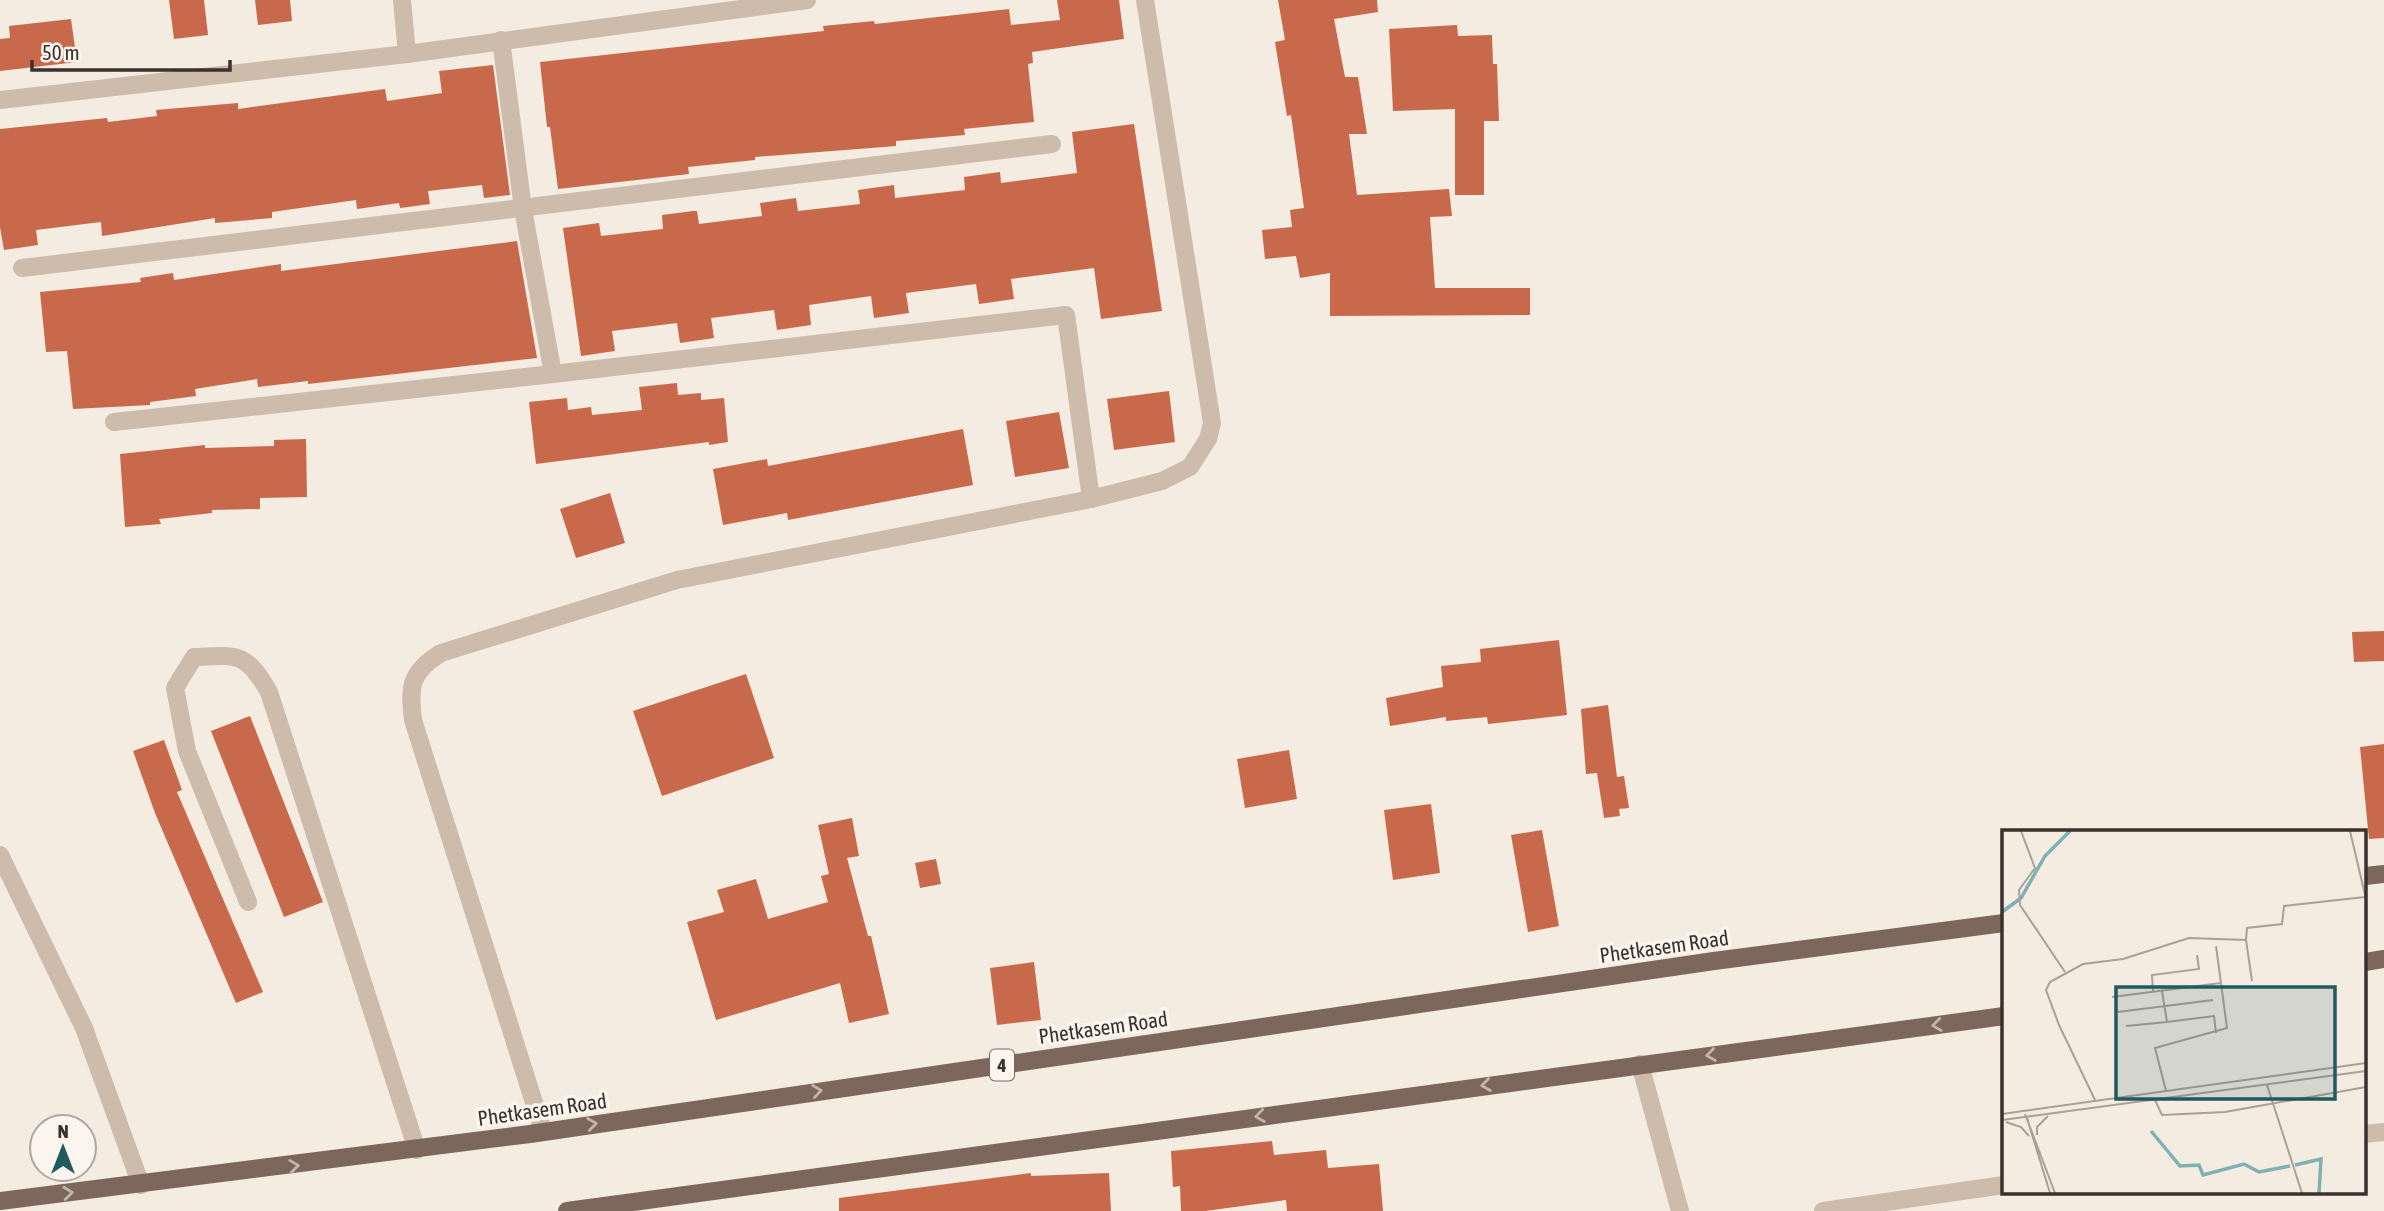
<svg xmlns="http://www.w3.org/2000/svg" width="2384" height="1211" viewBox="0 0 2384 1211" font-family="'Asap Condensed',sans-serif">
	<style>
		.building { fill: #c8694b }
		.lines { fill: none; stroke-linecap: round; stroke-linejoin: round }
		.minor { stroke: #cdbbac; stroke-width: 18 }
		.major { stroke: #7d675c; stroke-width: 18 }
		.oneway { stroke: #c2b5ac }
		.labels { text-anchor: middle; dominant-baseline: central; stroke-width: 7; stroke-linejoin: round; paint-order: stroke }
		.shield { fill: #fbf5ee; stroke: #756b66; stroke-width: 2 }
		.shield-label { font-size: 19px; font-weight: bold; fill: #3b302b }
		.street-label { font-size: 21px; fill: #3b302b; stroke: #fbf5ee }
		.inset-river { fill: none; stroke: #7fb0b2; stroke-width: 3.5 }
		.inset-road { fill: none; stroke: #aaa098; stroke-width: 2 }
		.view { fill: #1f5a5e; fill-opacity: 0.15; stroke: #1f5a5e; stroke-width: 3.5 }
		.inset-edge { fill: none; stroke: #3b302b; stroke-width: 3.5 }
	</style>
	<rect width="100%" height="100%" fill="#f4ebe1"/>
	<g class="building">
		<path d="M 169,0 L 204,0 L 208,35 L 174,39 Z"/>
		<path d="M 255,0 L 290,0 L 292,21 L 258,25 Z"/>
		<path d="M 1057,0 L 1119,0 L 1124,39 L 1032,52 L 1033,63 L 1028,64 L 1034,122 L 964,129 L 965,135 L 896,141 L 896,146 L 755,157 L 755,160 L 688,167 L 689,174 L 558,189 L 550,127 L 547,127 L 540,62 L 824,31 L 823,26 L 874,21 L 875,24 L 1009,9 L 1011,25 L 1060,20 Z"/>
		<path d="M 1278,0 L 1377,0 L 1378,12 L 1334,19 L 1345,77 L 1358,77 L 1367,134 L 1349,134 L 1357,195 L 1449,189 L 1452,216 L 1430,217 L 1435,288 L 1530,288 L 1530,315 L 1330,316 L 1330,273 L 1300,278 L 1296,256 L 1265,259 L 1262,230 L 1292,227 L 1290,210 L 1304,208 L 1291,115 L 1287,116 L 1275,42 L 1285,40 Z"/>
		<path d="M 71,19 L 77,62 L 0,71 L 0,39 L 10,38 L 9,26 Z"/>
		<path d="M 1457,25 L 1458,36 L 1492,35 L 1493,64 L 1497,64 L 1499,121 L 1484,121 L 1484,195 L 1455,195 L 1455,109 L 1393,111 L 1389,29 Z"/>
		<path d="M 493,65 L 510,195 L 484,198 L 482,185 L 428,191 L 430,204 L 400,208 L 399,203 L 357,209 L 356,200 L 272,212 L 272,218 L 215,223 L 215,218 L 102,236 L 101,222 L 36,230 L 38,245 L 4,250 L 0,227 L 0,129 L 107,118 L 108,122 L 157,116 L 156,110 L 238,103 L 238,109 L 385,89 L 387,101 L 442,93 L 439,71 Z"/>
		<path d="M 1134,124 L 1162,311 L 1101,319 L 1094,268 L 1011,279 L 1014,299 L 979,304 L 976,284 L 906,293 L 909,313 L 874,318 L 871,296 L 809,305 L 811,325 L 777,330 L 774,310 L 711,318 L 714,338 L 680,343 L 677,323 L 612,331 L 615,351 L 581,356 L 563,228 L 599,223 L 601,236 L 663,229 L 662,215 L 693,211 L 697,211 L 699,224 L 762,216 L 760,203 L 796,198 L 798,211 L 860,204 L 858,190 L 894,185 L 895,198 L 965,190 L 964,177 L 1000,172 L 1001,183 L 1077,173 L 1072,132 Z"/>
		<path d="M 517,241 L 537,358 L 308,384 L 308,381 L 258,387 L 257,379 L 195,389 L 196,396 L 150,402 L 150,405 L 73,409 L 67,351 L 46,352 L 40,292 L 141,282 L 140,278 L 173,273 L 174,280 L 281,264 L 281,271 Z"/>
		<path d="M 677,383 L 678,395 L 701,393 L 701,400 L 724,398 L 728,442 L 709,445 L 709,442 L 536,464 L 529,402 L 567,398 L 568,410 L 591,407 L 592,415 L 642,410 L 639,387 Z"/>
		<path d="M 1169,391 L 1175,442 L 1114,450 L 1107,399 Z"/>
		<path d="M 1059,412 L 1069,468 L 1015,477 L 1006,421 Z"/>
		<path d="M 963,429 L 973,485 L 788,520 L 787,513 L 723,525 L 713,469 L 767,459 L 768,466 Z"/>
		<path d="M 306,439 L 307,497 L 260,498 L 260,509 L 212,510 L 212,513 L 159,519 L 161,524 L 125,527 L 120,454 L 205,445 L 205,448 L 274,446 L 274,440 Z"/>
		<path d="M 610,493 L 625,543 L 576,558 L 560,509 Z"/>
		<path d="M 2384,631 L 2384,661 L 2354,662 L 2352,632 Z"/>
		<path d="M 1559,640 L 1567,715 L 1488,724 L 1487,717 L 1446,721 L 1446,717 L 1390,726 L 1386,698 L 1443,687 L 1441,666 L 1481,662 L 1480,649 Z"/>
		<path d="M 746,674 L 774,758 L 662,796 L 633,711 Z"/>
		<path d="M 1608,705 L 1617,777 L 1624,776 L 1629,808 L 1619,809 L 1620,816 L 1604,818 L 1597,773 L 1586,774 L 1581,709 Z"/>
		<path d="M 250,716 L 323,902 L 284,917 L 211,731 Z"/>
		<path d="M 164,740 L 182,790 L 177,792 L 263,992 L 236,1003 L 155,813 L 133,751 Z"/>
		<path d="M 2384,744 L 2384,838 L 2369,839 L 2360,747 Z"/>
		<path d="M 1289,750 L 1297,799 L 1245,808 L 1237,759 Z"/>
		<path d="M 1431,804 L 1440,873 L 1393,880 L 1384,810 Z"/>
		<path d="M 852,818 L 859,856 L 847,858 L 868,936 L 871,936 L 889,1014 L 849,1023 L 840,983 L 716,1020 L 687,922 L 724,912 L 717,890 L 756,879 L 768,919 L 828,902 L 821,876 L 829,874 L 818,825 Z"/>
		<path d="M 1542,830 L 1559,926 L 1528,932 L 1511,835 Z"/>
		<path d="M 936,859 L 941,884 L 920,888 L 915,863 Z"/>
		<path d="M 1034,962 L 1041,1020 L 997,1025 L 990,968 Z"/>
		<path d="M 1272,1141 L 1274,1155 L 1326,1150 L 1328,1168 L 1379,1164 L 1383,1211 L 1287,1211 L 1286,1200 L 1205,1211 L 1181,1211 L 1180,1186 L 1173,1187 L 1171,1151 Z"/>
		<path d="M 1031,1173 L 1031,1176 L 1109,1173 L 1111,1211 L 839,1211 L 839,1198 Z"/>
	</g>
	<g class="lines">
		<g class="minor">
			<path d="M 402,0 L 407,54"/>
			<path d="M 501,40 L 523,209 L 553,374 L 1066,315 L 1091,499"/>
			<path d="M 0,100 L 407,54 L 807,0"/>
			<path d="M 22,268 L 1052,144"/>
			<path d="M 114,422 L 553,374"/>
			<path d="M 0,855 L 84,1028 L 141,1185"/>
			<path d="M 248,902 L 187,751 L 175,688 L 194,657 C 238,655 246,652 269,692 L 417,1150"/>
			<path d="M 1640,1064 L 1680,1211"/>
			<path d="M 543,1131 L 413,720 C 409,686 410,672 441,653 L 677,580 L 1091,499 L 1162,481 L 1190,467 L 1208,439 L 1212,423 L 1145,0"/>
			<path d="M 2365,1134 L 2384,1132"/>
			<path d="M 1823,1211 L 2004,1185"/>
		</g>
		<g class="major">
			<path d="M 2365,876 L 2384,874"/>
			<path d="M 2365,962 L 2384,959"/>
			<path d="M 0,1201 L 530,1134 L 1714,961 L 2004,923"/>
			<path d="M 567,1211 L 2004,1016"/>
		</g>
	</g>
	<defs><path id="oneway-chevron" d="M-2-3.5L2.5 0L-2 3.5" fill="none" stroke-width="1.6" stroke-linecap="round" stroke-linejoin="round" transform="scale(1.75)"/></defs>
	<g class="oneway">
		<use href="#oneway-chevron" transform="translate(1937 1025) rotate(172)"/>
		<use href="#oneway-chevron" transform="translate(1711 1055) rotate(172)"/>
		<use href="#oneway-chevron" transform="translate(1486 1085) rotate(172)"/>
		<use href="#oneway-chevron" transform="translate(817 1091) rotate(-8)"/>
		<use href="#oneway-chevron" transform="translate(1260 1116) rotate(172)"/>
		<use href="#oneway-chevron" transform="translate(592 1124) rotate(-8)"/>
		<use href="#oneway-chevron" transform="translate(294 1166) rotate(-7)"/>
		<use href="#oneway-chevron" transform="translate(68 1193) rotate(-6)"/>
	</g>
	<g class="labels">
		<rect class="shield" x="990" y="1049.5" width="24" height="31" rx="5"/>
		<g class="shield-label">
			<text x="1002" y="1065">4</text>
		</g>
		<g class="street-label">
			<text transform="translate(1664 946) rotate(-8)">Phetkasem Road</text>
			<text transform="translate(1103 1027) rotate(-8)">Phetkasem Road</text>
			<text transform="translate(542 1109) rotate(-8)">Phetkasem Road</text>
		</g>
	</g>
	<g transform="translate(2002 830)">
		<rect width="364" height="364" fill="#f4ebe1"/>
		<path class="inset-river" d="M 0,82 L 19,68 L 43,26 L 68,1M 149,301 L 178,336 L 197,335 L 201,345 L 242,334 L 257,342 L 288,336M 293,335 L 319,329 L 317,363"/>
		<path class="inset-road" d="M 19,1 L 33,38 L 17,60 L 18,75 L 63,142M 348,1 L 364,69M 244,110 L 250,151M 160,161 L 165,192 L 212,186 L 214,203M 151,162 L 150,145 L 197,139 L 195,125M 110,167 L 219,153M 116,182 L 211,170M 124,196 L 165,192M 265,255 L 300,363M 164,261 L 153,218 L 225,198 L 214,116M 93,270 L 57,195 L 44,160 L 48,152 L 81,134 L 121,129 L 187,108 L 244,110 L 245,98 L 280,94 L 282,76 L 363,67M 153,270 L 160,285 L 223,282 L 364,257M 0,284 L 364,233M 23,284 L 53,363M 25,288 L 48,363M 0,290 L 364,241M 4,292 L 19,297 L 27,306M 35,305 L 35,297 L 46,286"/>
		<path class="view" d="M 114,157 L 333,157 L 333,269 L 114,269 Z"/>
		<rect width="364" height="364" class="inset-edge"/>
	</g>
	<g transform="translate(63 1148)"><circle r="33" fill="#fbf5ee" stroke="#aea6a0" stroke-width="2"/>
	<path d="M0-5L12 26L0 18L-12 26Z" fill="#1f5a5e"/>
	<text y="-10" font-size="19" font-weight="bold" text-anchor="middle" fill="#3b302b">N</text>
	</g>
	<path d="M32 60v10h198v-10" fill="none" stroke="#3b302b" stroke-width="3.5"/>
	<text x="42" y="60" font-size="21" fill="#3b302b" stroke="#fbf5ee" stroke-width="5" paint-order="stroke">50 m</text>
</svg>
